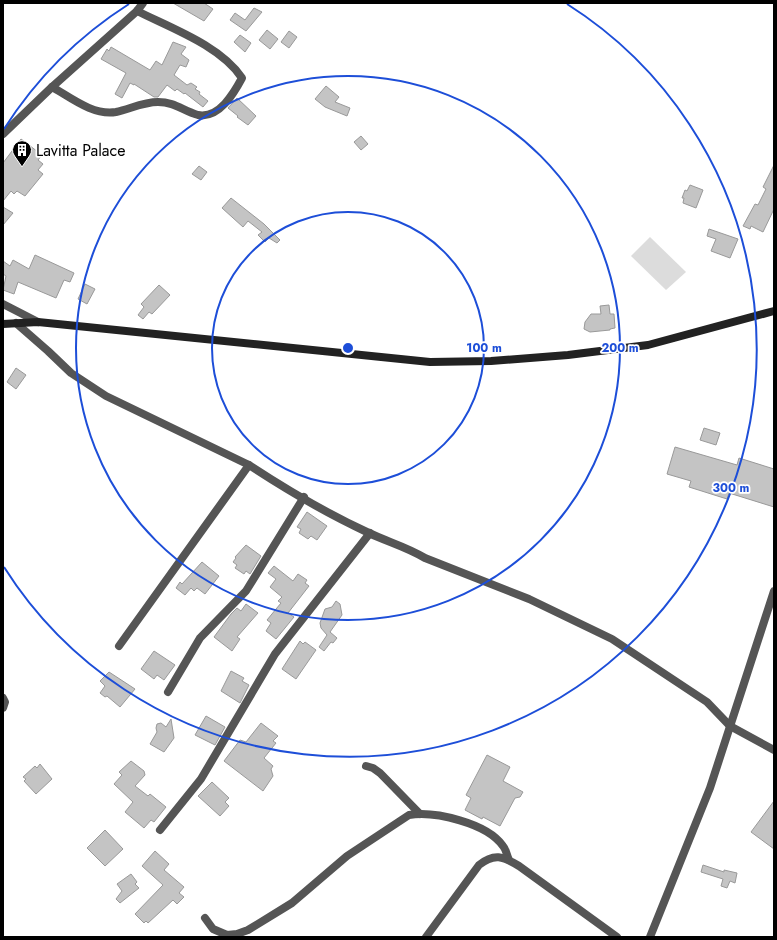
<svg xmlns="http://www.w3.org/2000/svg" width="777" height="940" viewBox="0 0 777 940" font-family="Jost,sans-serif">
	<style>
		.green { fill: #dcdcdc }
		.building { fill: #c4c4c4; stroke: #999 }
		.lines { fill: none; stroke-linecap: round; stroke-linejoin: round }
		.street { stroke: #555; stroke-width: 8 }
		.secondary { stroke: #222; stroke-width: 8 }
		.ring { fill: none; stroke: #1d4ed8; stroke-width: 2 }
		.labels { text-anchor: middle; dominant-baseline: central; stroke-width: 3.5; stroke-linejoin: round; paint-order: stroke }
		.poi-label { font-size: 16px; fill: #000; stroke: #fff; text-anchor: start }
		.centre { fill: #1d4ed8; stroke: #fff; stroke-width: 2 }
		.ring-label { font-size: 12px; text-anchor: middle; font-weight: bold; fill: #1d4ed8; stroke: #fff; stroke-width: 3.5; stroke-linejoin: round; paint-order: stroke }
	</style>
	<rect width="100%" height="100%" fill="#fff"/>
	<path class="green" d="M 650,237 L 686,272 L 666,290 L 631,256 Z"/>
	<g class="building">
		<path d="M 173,3 L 204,3 L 213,9 L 204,21 Z"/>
		<path d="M 254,8 L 262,12 L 246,31 L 230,20 L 235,13 L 245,20 Z"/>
		<path d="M 267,30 L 278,39 L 270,49 L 259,40 Z"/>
		<path d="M 289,31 L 297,37 L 289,48 L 281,42 Z"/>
		<path d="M 240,35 L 251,43 L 245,52 L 234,42 Z"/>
		<path d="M 173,42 L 186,47 L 181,54 L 189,60 L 186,67 L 180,65 L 174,75 L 187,85 L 191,83 L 197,87 L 195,89 L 200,92 L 199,94 L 208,101 L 203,107 L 185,93 L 184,94 L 177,89 L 175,91 L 167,85 L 158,97 L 154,97 L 134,84 L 134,85 L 130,83 L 122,98 L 115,94 L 126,73 L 101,59 L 107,49 L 109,51 L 111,47 L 150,70 L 156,61 L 162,65 Z"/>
		<path d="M 326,86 L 339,97 L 335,102 L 350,108 L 347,116 L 325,107 L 315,99 Z"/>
		<path d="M 237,98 L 256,116 L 248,125 L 237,117 L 238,116 L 228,108 Z"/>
		<path d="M 361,136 L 368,144 L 361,150 L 354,142 Z"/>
		<path d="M 21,139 L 42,155 L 38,160 L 43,164 L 38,170 L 43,174 L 25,196 L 17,191 L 14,194 L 11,191 L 3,201 L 3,163 Z"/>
		<path d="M 774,165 L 774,209 L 763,232 L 751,226 L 750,229 L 743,226 L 755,204 L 758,205 L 766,189 L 763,187 Z"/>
		<path d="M 199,166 L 207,172 L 201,180 L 192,174 Z"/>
		<path d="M 690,185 L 703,190 L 696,208 L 683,203 L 684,198 L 682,198 L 685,190 L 687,191 Z"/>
		<path d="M 231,198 L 264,224 L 280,240 L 277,243 L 269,238 L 265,242 L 258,235 L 262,232 L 248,221 L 243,227 L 222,208 Z"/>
		<path d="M 3,207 L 13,213 L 3,225 Z"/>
		<path d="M 709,229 L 738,239 L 730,258 L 711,251 L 716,239 L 707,236 Z"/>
		<path d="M 35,255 L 74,273 L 70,282 L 64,280 L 56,298 L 18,282 L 14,294 L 3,290 L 6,276 L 3,274 L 3,261 L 10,266 L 13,260 L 29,269 Z"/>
		<path d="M 85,284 L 95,289 L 87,304 L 78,299 Z"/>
		<path d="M 159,285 L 170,295 L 152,314 L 149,312 L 143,319 L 138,315 L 144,307 L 141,304 Z"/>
		<path d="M 609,305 L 610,314 L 614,314 L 615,328 L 610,329 L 610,330 L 590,332 L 584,329 L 585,322 L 591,314 L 601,314 L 600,306 Z"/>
		<path d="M 16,368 L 26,375 L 16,389 L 7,382 Z"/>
		<path d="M 704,428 L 720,433 L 716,445 L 700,440 Z"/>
		<path d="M 675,447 L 737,465 L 739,458 L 774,469 L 774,507 L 729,493 L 727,499 L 689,487 L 691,481 L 667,474 Z"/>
		<path d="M 307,512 L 327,526 L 317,540 L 311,536 L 308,539 L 299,533 L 301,529 L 297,527 Z"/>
		<path d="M 246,545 L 261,556 L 250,574 L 246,571 L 244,574 L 235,568 L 237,565 L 233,562 L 236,558 L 235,557 Z"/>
		<path d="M 202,562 L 219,576 L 205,594 L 197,588 L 194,591 L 191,588 L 185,595 L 176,588 L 180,582 L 182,584 Z"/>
		<path d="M 274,566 L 293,581 L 298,574 L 307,580 L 305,583 L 309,586 L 288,613 L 294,617 L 276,639 L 266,631 L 271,623 L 267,620 L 281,603 L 278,601 L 282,597 L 270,587 L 276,579 L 268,573 Z"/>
		<path d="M 336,601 L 340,604 L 342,615 L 330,632 L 337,638 L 333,643 L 331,642 L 324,651 L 319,647 L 327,635 L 321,628 L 320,623 L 325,609 L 332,607 Z"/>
		<path d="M 246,604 L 258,613 L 237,637 L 240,639 L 232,651 L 214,637 L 231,614 L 237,608 L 241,611 Z"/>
		<path d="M 300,641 L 303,644 L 305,642 L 316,650 L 296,679 L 282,669 Z"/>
		<path d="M 154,651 L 175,665 L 164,680 L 157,675 L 154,679 L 141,669 Z"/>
		<path d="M 231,671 L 244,678 L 242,681 L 249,685 L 240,703 L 221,691 Z"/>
		<path d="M 109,672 L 135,689 L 120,707 L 107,696 L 105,697 L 100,693 L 105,686 L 100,681 Z"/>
		<path d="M 206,716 L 225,727 L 215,745 L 195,735 Z"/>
		<path d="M 171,719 L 174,738 L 164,752 L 150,744 L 157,732 L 156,728 L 157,724 L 161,723 L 166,727 Z"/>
		<path d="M 261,723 L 278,736 L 273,741 L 276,743 L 264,758 L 273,766 L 271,769 L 273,776 L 263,791 L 224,761 L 240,740 L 246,742 Z"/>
		<path d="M 487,755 L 510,767 L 503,781 L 523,792 L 520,797 L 515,798 L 500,826 L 483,817 L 482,819 L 465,810 L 471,798 L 466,795 Z"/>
		<path d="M 131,761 L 144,771 L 145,775 L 135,786 L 148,796 L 150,794 L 166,807 L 154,822 L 151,820 L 144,828 L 125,812 L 133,802 L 114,784 L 122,775 L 119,772 Z"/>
		<path d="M 40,764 L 52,779 L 36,794 L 24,781 L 26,779 L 23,777 L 35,766 L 37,768 Z"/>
		<path d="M 212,782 L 229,798 L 225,802 L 229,806 L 220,816 L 198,796 Z"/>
		<path d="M 774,801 L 774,849 L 751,832 Z"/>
		<path d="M 105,830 L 123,849 L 105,866 L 87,848 Z"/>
		<path d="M 155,851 L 169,864 L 164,870 L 184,887 L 179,893 L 184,897 L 177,904 L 173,900 L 148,923 L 146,921 L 144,923 L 135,914 L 163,885 L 142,866 Z"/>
		<path d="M 703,865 L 724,872 L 724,870 L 737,873 L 735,883 L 730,881 L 727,888 L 721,886 L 723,879 L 701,872 Z"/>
		<path d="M 131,874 L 137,882 L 135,884 L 139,888 L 120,903 L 116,899 L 122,891 L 117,884 Z"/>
	</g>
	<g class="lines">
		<g class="street">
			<path d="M 52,87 C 70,97 93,116 116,112 C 130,109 143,102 158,102 C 175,102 183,111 198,115 C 219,119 234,93 242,78 C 221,46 171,28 137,11"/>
			<path d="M 3,134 L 52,87 L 137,11 L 143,3"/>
			<path d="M 3,304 L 38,322"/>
			<path d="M 16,323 L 48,351 L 71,373 L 106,396 L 249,465 C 287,490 328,514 369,533 C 388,542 407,547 425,558 L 529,599 L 612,639 L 707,702 L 730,726 L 774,750"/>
			<path d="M 119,646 L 249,465"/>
			<path d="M 168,692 L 200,638 L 246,591 L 304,497"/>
			<path d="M 3,698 L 5,702 L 3,708"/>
			<path d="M 366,766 L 373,768 L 380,773 L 420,814"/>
			<path d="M 160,830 L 201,779 L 275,654 L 370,533"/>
			<path d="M 205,918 L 213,929 L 227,935 L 237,934 L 248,930 L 292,903 L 347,856 L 409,815 C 435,811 487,823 503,846 C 506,849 507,856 509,860"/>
			<path d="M 426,937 L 479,865 C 494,853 503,856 519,866 L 617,937"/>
			<path d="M 650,937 L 710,788 L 774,591"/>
		</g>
		<path class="secondary" d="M 3,324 L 38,322 L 430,362 L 491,361 L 568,355 L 648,345 L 774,311"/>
	</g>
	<g class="ring">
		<circle cx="348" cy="348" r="136"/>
		<circle cx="348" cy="348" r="272"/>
		<path d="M4 129A408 408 0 0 1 129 4M567 4A408 408 0 1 1 4 567"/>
	</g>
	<defs>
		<g id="building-pin" transform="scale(1)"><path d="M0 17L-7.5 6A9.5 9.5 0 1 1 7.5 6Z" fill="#000" stroke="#fff"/><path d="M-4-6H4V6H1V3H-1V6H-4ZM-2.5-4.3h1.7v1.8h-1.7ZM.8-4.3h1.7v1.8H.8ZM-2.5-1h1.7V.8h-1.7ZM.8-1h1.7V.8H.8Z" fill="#fff"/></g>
	</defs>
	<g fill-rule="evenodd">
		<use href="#building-pin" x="22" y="150"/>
	</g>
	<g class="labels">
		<g class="poi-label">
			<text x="36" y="150">Lavitta Palace</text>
		</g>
	</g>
	<circle cx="348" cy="348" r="6" class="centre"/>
	<g class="ring-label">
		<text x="484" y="352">100 m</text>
		<text x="620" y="352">200 m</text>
		<text x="731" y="492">300 m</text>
	</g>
	<rect width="777" height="940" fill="none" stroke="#000000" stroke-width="8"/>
</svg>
